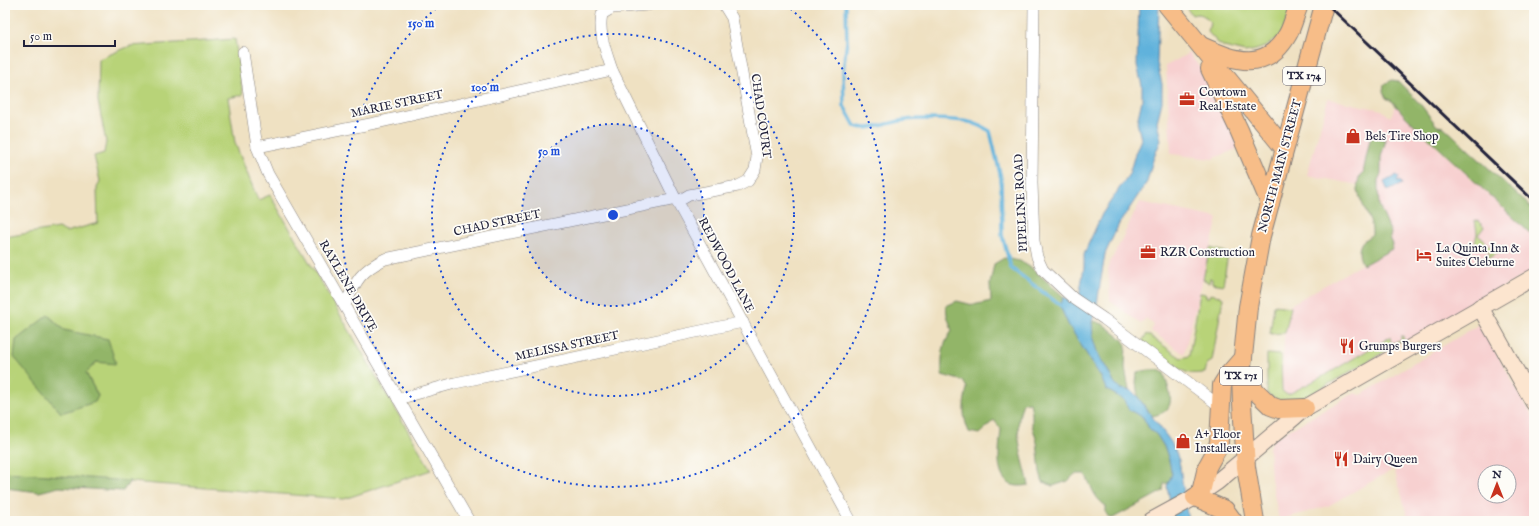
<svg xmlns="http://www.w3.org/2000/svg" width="1539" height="526" viewBox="0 0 1539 526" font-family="'IM FELL English',serif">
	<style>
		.built { fill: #f7d0d0; fill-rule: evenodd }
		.green { fill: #b8d378; stroke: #6d7a5a; fill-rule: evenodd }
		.forest { fill: #92b568; stroke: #5a6c52 }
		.water { fill: #61b2dc; stroke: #426a8c }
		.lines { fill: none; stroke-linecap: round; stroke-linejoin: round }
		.stream { stroke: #61b2dc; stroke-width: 3.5 }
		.street-casing { stroke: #88827e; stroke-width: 12 }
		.secondary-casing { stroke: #88827e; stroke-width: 18 }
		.primary-casing { stroke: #88827e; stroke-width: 20 }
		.street { stroke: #fff; stroke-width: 11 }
		.secondary { stroke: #fce5cf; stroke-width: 16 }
		.primary { stroke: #f7bd88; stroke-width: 18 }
		.rail { stroke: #22223b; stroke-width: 3 }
		.ring { fill: none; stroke: #1d4ed8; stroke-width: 2; stroke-dasharray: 2 4 }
		.labels { text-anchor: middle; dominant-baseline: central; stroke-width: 3.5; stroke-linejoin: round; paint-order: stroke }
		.shield { fill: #fdfcf7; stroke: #646373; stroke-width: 1 }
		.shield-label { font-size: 11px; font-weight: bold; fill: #22223b }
		.poi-label { font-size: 12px; fill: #22223b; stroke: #fdfcf7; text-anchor: start }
		.street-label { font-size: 12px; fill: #22223b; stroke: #fdfcf7 }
		.centre { fill: #1d4ed8; stroke: #fdfcf7; stroke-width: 2 }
		.ring-label { font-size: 12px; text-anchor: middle; font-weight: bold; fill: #1d4ed8; stroke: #fdfcf7; stroke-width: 3.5; stroke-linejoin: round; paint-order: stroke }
	</style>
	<rect width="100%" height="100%" fill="#fdfcf7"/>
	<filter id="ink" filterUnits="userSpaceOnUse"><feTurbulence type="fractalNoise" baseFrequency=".025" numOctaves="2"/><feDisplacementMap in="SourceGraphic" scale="8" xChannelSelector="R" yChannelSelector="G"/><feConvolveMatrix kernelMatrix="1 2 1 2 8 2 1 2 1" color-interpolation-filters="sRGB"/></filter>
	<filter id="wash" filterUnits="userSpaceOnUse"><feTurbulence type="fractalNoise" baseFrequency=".012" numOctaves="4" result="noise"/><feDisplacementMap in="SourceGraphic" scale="16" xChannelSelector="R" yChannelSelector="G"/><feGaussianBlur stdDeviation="0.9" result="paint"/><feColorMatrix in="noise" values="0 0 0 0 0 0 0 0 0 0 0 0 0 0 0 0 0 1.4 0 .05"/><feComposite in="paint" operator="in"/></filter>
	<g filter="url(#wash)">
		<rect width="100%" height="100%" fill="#efe1c2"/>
		<g class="built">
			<path d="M 1189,53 L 1209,80 L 1239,148 L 1212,159 L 1171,154 L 1166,66 Z"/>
			<path d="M 1328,99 L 1382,110 L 1390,117 L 1396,106 L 1406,117 L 1434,145 L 1534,237 L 1534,270 L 1293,405 L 1281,395 L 1285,324 L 1288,306 L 1390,248 L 1363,186 L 1307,175 Z"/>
			<path d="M 1140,202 L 1218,218 L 1184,354 L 1151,331 L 1154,325 L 1146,318 L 1141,324 L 1110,301 L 1108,267 Z"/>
			<path d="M 1480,324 L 1534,419 L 1534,521 L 1409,521 L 1394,469 L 1328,506 L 1279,520 L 1271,478 L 1269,449 L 1270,445 L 1275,438 L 1354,393 L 1361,395 ZM 1485,472 L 1509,472 L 1509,496 L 1485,496 Z"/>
		</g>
		<g class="green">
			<path d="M 1184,5 L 1293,5 L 1281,35 L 1267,46 L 1256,50 L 1245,52 L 1224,47 L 1217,42 L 1208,32 L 1210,22 C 1205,16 1201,12 1192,15 Z"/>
			<path d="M 235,39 L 243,95 L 228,98 L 235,143 L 258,200 L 270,195 L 431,470 L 344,499 L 5,472 L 5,237 L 58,228 L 66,232 L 98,223 L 97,188 L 100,181 L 94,156 L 104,153 L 106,142 L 98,101 L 99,59 L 130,46 ZM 48,315 L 64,330 L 78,334 L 115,363 L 96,362 L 86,373 L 98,396 Z"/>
			<path d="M 1475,220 L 1478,221 L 1484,227 L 1478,235 L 1497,252 L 1503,246 L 1505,248 L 1484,261 L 1482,258 L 1490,254 L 1484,245 L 1477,249 L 1476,248 L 1475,242 L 1477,233 Z"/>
			<path d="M 1210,248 L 1226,252 L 1228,254 L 1223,285 L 1212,283 L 1212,279 L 1210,278 L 1209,283 L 1203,279 Z"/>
			<path d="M 1200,293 L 1206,294 L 1206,297 L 1209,297 L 1210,294 L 1220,296 L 1223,298 L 1212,361 L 1207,364 L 1205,373 C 1200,373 1194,374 1189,373 C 1174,369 1155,351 1142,341 L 1147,334 L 1181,358 L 1189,356 Z"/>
			<path d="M 1274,305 L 1291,307 L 1285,333 L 1270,334 Z"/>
			<path d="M 1401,336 L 1403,336 L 1404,341 L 1290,406 L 1267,394 L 1267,354 L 1281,355 L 1282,391 L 1286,394 L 1289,394 L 1329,373 L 1390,337 L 1391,343 L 1401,341 Z"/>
		</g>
		<g class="forest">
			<path d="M 1392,80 L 1398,81 L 1421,105 L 1437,126 L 1444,127 L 1534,210 L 1534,237 L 1406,117 L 1392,101 L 1386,98 L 1383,91 L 1384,85 Z"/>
			<path d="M 1373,136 L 1386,140 L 1381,157 L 1381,174 L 1378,180 L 1378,188 L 1379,205 L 1391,233 L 1390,238 L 1393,244 L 1392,249 L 1363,265 C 1359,258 1357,250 1362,242 C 1364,239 1370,237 1372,234 C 1374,215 1346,189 1363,173 L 1370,139 Z"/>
			<path d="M 1004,258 L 1020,261 L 1033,269 L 1064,297 L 1060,306 L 1068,324 L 1101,377 L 1106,389 L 1124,400 L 1129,410 L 1143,417 L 1149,428 L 1157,435 L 1165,448 L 1169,460 L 1172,474 L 1169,483 L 1164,484 L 1163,491 L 1113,518 L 1109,518 L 1106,513 L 1106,506 C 1092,496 1093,488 1085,474 L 1075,474 L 1068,481 L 1053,486 L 1043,482 L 1040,472 L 1037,442 L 1032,425 L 1032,413 L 1030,402 L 1023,403 C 1012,432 1023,457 1029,485 C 991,493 999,453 1001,429 L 994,420 L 979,434 L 969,432 C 962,415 963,406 967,388 L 963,381 L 942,375 C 941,358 942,344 952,331 L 947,315 L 946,306 L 957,301 L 973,305 L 991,301 L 990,284 L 994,264 Z"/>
			<path d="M 48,315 L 64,330 L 108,339 L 116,364 L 96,362 L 86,373 L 98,396 L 95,402 L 61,413 L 14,357 L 16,340 Z"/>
			<path d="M 1094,321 L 1103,324 L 1122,339 L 1126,345 L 1125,368 L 1129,390 L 1120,389 L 1113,381 L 1107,369 L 1098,355 L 1093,339 L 1092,322 Z"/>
			<path d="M 1149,370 L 1159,370 L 1164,373 C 1169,392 1180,411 1152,416 L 1138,397 L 1136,383 L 1137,372 Z"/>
			<path d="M 5,472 L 130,481 L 123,491 L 59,487 L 39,492 L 5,488 Z"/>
		</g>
		<g class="water">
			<path d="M 1139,5 L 1159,5 L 1157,63 L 1162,84 L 1162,102 L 1157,122 L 1161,140 L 1153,160 L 1147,182 L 1119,224 L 1105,254 L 1097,304 L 1092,322 L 1093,339 L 1098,355 L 1107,369 L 1113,381 L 1120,389 L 1132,391 L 1137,396 L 1171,442 L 1179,460 L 1188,521 L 1174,521 L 1167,486 L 1172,474 L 1169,460 L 1165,448 L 1157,435 L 1149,428 L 1143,417 L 1129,410 L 1124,400 L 1106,389 L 1101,377 L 1068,324 L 1060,306 L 1064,297 L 1078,304 L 1084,267 L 1084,255 L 1087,247 L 1102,214 L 1129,174 L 1135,154 L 1141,139 L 1137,122 L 1142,100 L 1142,86 L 1137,65 Z"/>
			<path d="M 1397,175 L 1399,177 L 1397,181 L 1401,182 L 1402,184 L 1388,191 L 1384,182 Z"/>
		</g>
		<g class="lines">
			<path class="stream" d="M 846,5 L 847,41 L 843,71 L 844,106 L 855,126 C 872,132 888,122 906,120 C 919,118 961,119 973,123 C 979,125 985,128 990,131 L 1001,178 L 1002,235 L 1011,268 L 1064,308"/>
		</g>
	</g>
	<g filter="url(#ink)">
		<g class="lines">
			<g class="street-casing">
				<g id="street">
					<path d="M 648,5 L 612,8 L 602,14 C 598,33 606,51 612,70 L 677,202 L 851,521"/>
					<path d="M 1034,5 L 1032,183 L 1034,241 L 1037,257 L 1043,270 L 1073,298 L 1104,319 L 1221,407"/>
					<path d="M 243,52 L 257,147 L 268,174 L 469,521"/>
					<path d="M 257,147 L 380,122 L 612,70"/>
					<path d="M 677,202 L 689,195 L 738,186 L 748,181 L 755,170 L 757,157 L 732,18 L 724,5"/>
					<path d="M 345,305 C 356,281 360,271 385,259 L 676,199"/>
					<path d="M 398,399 L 455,383 L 743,322"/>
				</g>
			</g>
			<g class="secondary-casing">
				<g id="secondary">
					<path d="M 1480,307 L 1534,403"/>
					<path d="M 1151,521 L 1195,497 L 1217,482 L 1305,408 L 1534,277"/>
				</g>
			</g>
			<g class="primary-casing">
				<g id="primary">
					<path d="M 1167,5 L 1284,148"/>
					<path d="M 1201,46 C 1235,61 1266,73 1288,34 C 1293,25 1295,14 1299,5"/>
					<path d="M 1210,69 L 1239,130 L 1270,203"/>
					<path d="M 1241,377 L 1271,406 L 1279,409 L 1305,408"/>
					<path d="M 1201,492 L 1207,467 L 1217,449 L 1219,442 L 1222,385 L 1229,374 L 1243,358"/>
					<path d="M 1195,497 L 1225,510 L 1233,521"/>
					<path d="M 1255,521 L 1246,467 L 1242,404 L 1241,377 L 1248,307 L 1261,236 L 1324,5"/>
				</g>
			</g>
			<use href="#street" class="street"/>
			<use href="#secondary" class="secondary"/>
			<use href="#primary" class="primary"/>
			<path class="rail" d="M 1328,5 L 1534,201"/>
		</g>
	</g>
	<circle cx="613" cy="215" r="91" fill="#1d4ed8" fill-opacity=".12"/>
	<g class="ring">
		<circle cx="613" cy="215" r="91"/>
		<circle cx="613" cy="215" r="181"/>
		<path d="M786 5A272 272 0 1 1 440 5"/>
	</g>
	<defs>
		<g id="office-bare" transform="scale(1.2)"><path d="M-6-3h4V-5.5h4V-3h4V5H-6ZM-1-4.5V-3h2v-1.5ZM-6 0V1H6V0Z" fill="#c8321e" stroke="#fdfcf7" stroke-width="2.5" paint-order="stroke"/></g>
		<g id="shop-bare" transform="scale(1.2)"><path d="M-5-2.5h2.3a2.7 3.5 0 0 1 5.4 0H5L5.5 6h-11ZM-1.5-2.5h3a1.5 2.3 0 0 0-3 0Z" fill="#c8321e" stroke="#fdfcf7" stroke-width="2.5" paint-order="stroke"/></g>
		<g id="hotel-bare" transform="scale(1.2)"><path d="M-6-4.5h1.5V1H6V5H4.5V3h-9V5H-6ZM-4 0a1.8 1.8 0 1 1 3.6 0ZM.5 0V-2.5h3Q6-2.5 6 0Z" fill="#c8321e" stroke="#fdfcf7" stroke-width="2.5" paint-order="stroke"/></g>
		<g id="restaurant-bare" transform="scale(1.2)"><path d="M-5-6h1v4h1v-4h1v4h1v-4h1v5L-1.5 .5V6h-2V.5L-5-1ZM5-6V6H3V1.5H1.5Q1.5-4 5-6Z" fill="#c8321e" stroke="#fdfcf7" stroke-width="2.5" paint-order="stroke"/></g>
	</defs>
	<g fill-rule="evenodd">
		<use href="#office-bare" x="1187" y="99"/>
		<use href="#shop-bare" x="1353" y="136"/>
		<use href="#office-bare" x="1148" y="252"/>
		<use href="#hotel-bare" x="1424" y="255"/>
		<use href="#restaurant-bare" x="1347" y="346"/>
		<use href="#shop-bare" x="1183" y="441"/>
		<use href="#restaurant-bare" x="1341" y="459"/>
	</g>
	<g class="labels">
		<g class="shield">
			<rect x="1283" y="67" width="42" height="18" rx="3"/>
			<rect x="1220" y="367" width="42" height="18" rx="3"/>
		</g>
		<g class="shield-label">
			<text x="1304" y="76">TX 174</text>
			<text x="1241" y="376">TX 171</text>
		</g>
		<g class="poi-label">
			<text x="1199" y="92">Cowtown<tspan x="1199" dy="14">Real Estate</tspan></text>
			<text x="1365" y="136">Bels Tire Shop</text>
			<text x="1436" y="248">La Quinta Inn &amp;<tspan x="1436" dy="14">Suites Cleburne</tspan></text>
			<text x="1160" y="252">RZR Construction</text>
			<text x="1359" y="346">Grumps Burgers</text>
			<text x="1195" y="434">A+ Floor<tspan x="1195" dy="14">Installers</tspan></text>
			<text x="1353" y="459">Dairy Queen</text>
		</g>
		<g class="street-label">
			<text transform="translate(397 104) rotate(-12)">MARIE STREET</text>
			<text transform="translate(761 116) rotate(82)">CHAD COURT</text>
			<text transform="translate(1280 166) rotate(-75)">NORTH MAIN STREET</text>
			<text transform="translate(1021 203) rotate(-93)">PIPELINE ROAD</text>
			<text transform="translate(497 223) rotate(-12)">CHAD STREET</text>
			<text transform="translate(726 265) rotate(62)">REDWOOD LANE</text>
			<text transform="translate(348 286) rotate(60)">RAYLENE DRIVE</text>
			<text transform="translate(567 346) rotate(-12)">MELISSA STREET</text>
		</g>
	</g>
	<circle cx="613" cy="215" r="6" class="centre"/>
	<g class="ring-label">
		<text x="421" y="27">150 m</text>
		<text x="485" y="91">100 m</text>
		<text x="549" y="155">50 m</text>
	</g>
	<rect width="1539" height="526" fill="none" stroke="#fdfcf7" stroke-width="20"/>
	<g transform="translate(1497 484)"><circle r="19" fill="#fdfcf7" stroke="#a5a5ac"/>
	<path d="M0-3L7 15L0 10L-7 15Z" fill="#c8321e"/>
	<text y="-6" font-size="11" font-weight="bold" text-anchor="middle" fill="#22223b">N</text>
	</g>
	<path d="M24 40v6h91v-6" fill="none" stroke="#22223b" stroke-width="2"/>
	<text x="30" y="40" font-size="12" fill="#22223b" stroke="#fdfcf7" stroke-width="3" paint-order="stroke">50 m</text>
</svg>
